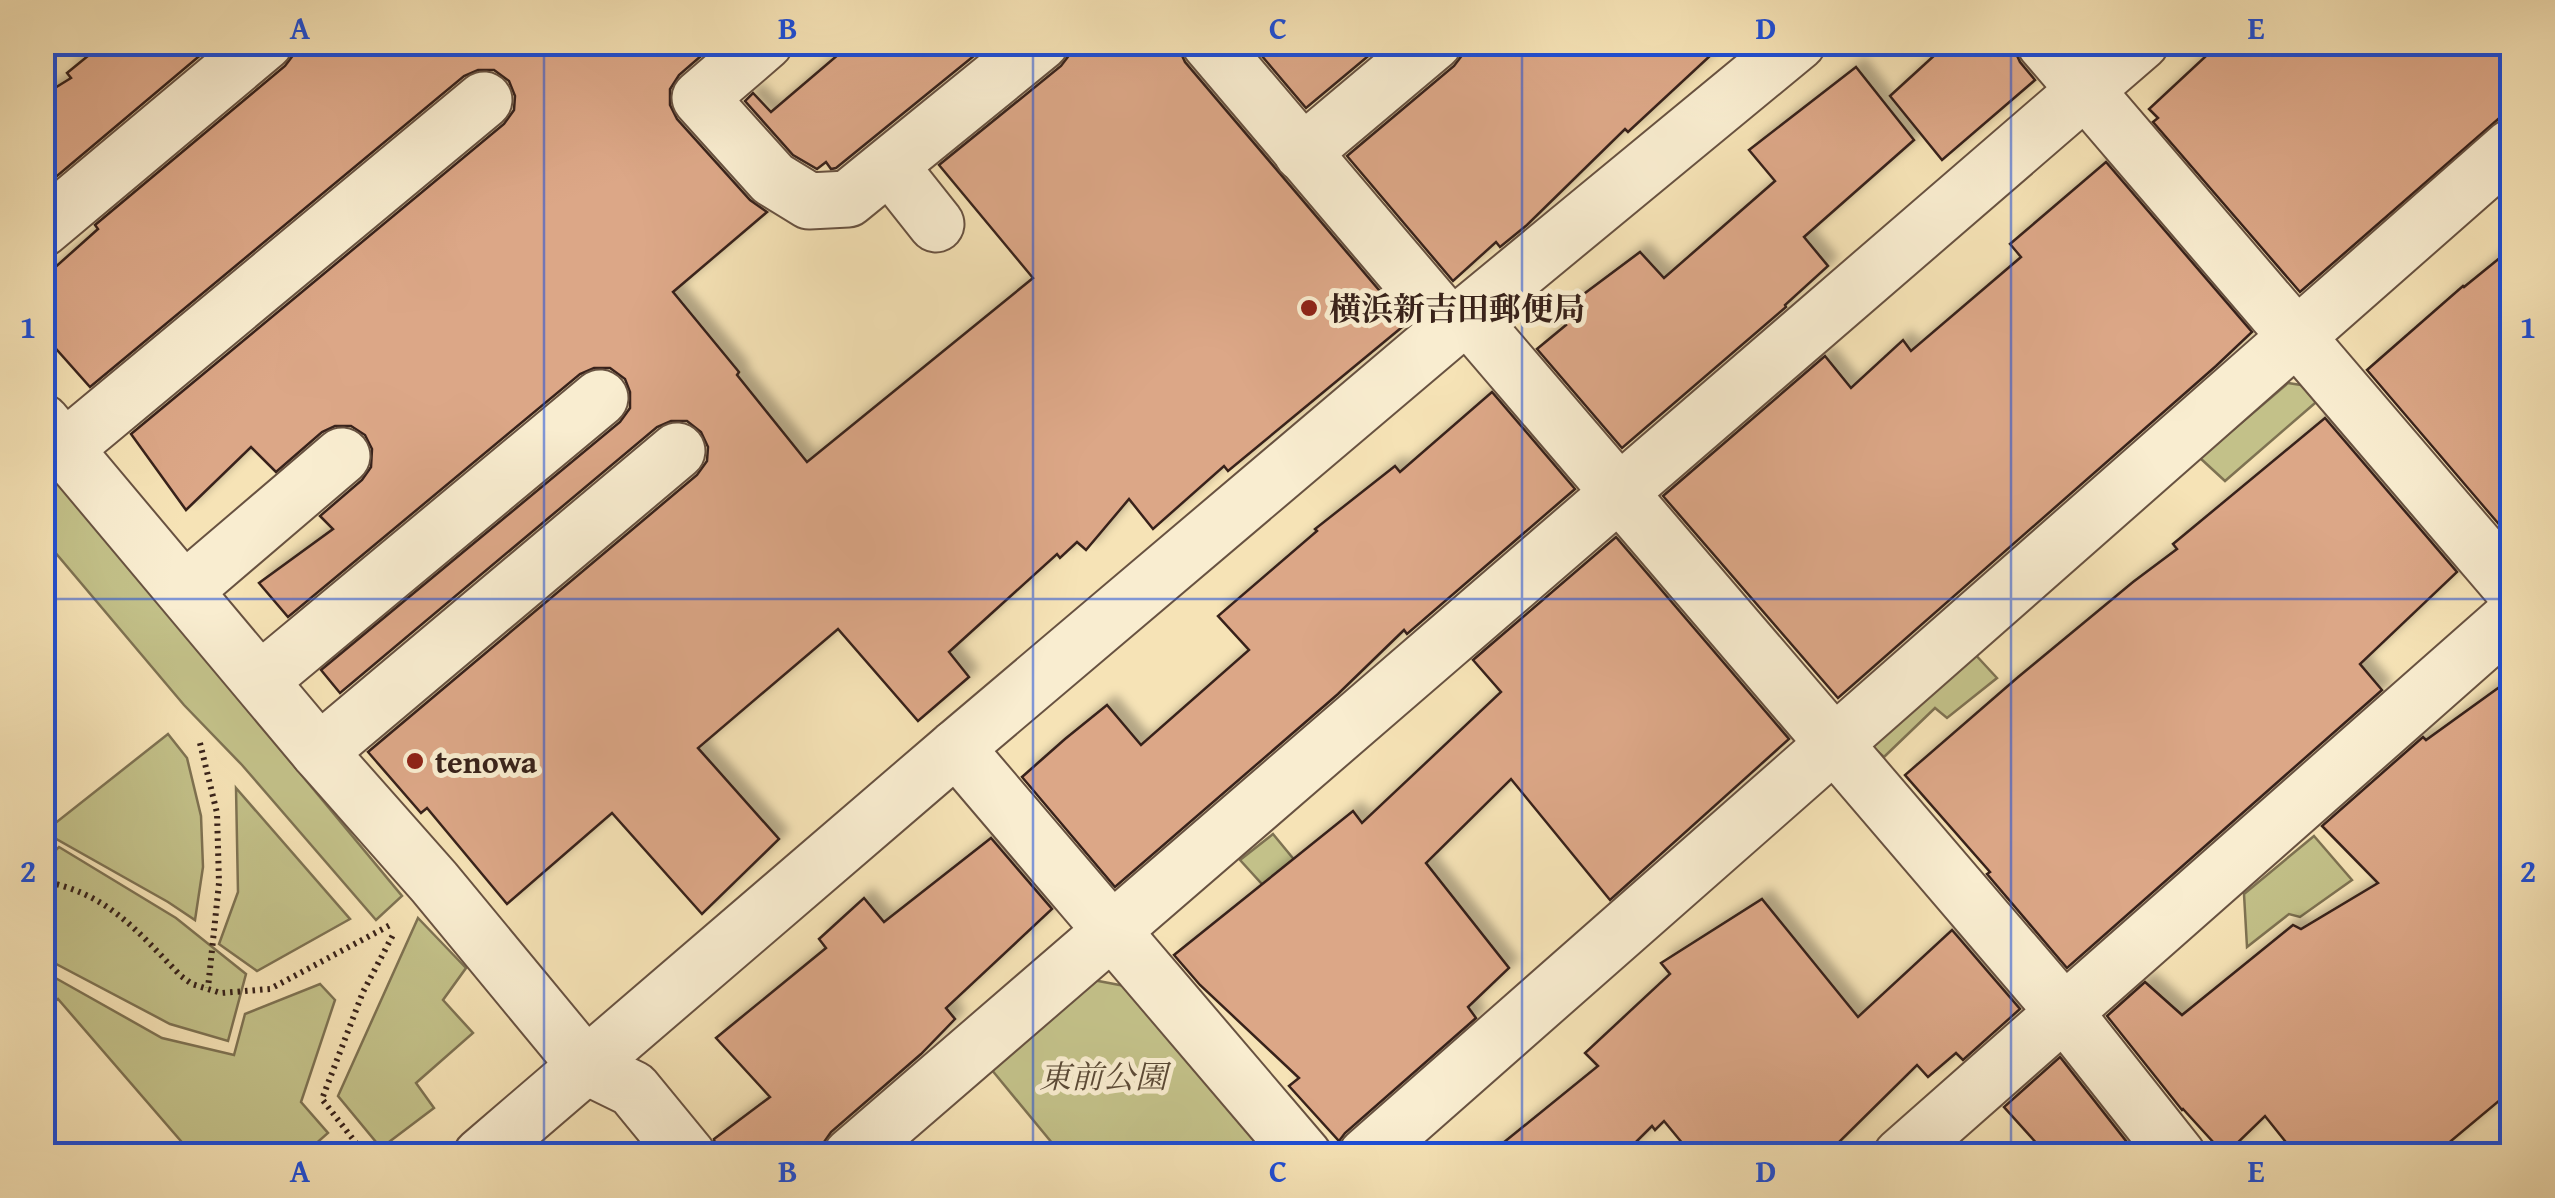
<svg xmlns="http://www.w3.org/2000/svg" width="2555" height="1198" viewBox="0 0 2555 1198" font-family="'Gentium Book Plus','Noto Serif JP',serif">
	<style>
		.green { fill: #c3c189; stroke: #7e7252; stroke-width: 2.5 }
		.building { fill: #dca787; stroke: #38221a; stroke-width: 2.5; filter: url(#shadow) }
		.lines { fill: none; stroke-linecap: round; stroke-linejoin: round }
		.minor-casing { stroke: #685241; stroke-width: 59 }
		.path { stroke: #38221a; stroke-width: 6; stroke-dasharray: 2.5 5; stroke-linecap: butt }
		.minor { stroke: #f9edd0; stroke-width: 55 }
		.grid { fill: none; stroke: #1d4ed8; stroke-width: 2.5; stroke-opacity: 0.55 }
		.poi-dot { fill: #8f2418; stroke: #f9edd0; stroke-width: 4 }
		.labels { text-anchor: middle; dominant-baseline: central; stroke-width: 10; stroke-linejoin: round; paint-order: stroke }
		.poi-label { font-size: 32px; font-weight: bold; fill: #38221a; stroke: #f9edd0; text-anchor: start }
		.park-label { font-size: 32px; font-style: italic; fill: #5b4a36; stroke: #f9edd0 }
		.neatline { fill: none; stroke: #1d4ed8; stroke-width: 4 }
		.grid-label { font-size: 32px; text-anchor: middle; font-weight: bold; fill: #1d4ed8 }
	</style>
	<defs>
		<filter id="shadow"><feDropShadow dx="9" dy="-9" stdDeviation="5" flood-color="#0004"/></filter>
	</defs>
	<rect width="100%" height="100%" fill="#f6e3b6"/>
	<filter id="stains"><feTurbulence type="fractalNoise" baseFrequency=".002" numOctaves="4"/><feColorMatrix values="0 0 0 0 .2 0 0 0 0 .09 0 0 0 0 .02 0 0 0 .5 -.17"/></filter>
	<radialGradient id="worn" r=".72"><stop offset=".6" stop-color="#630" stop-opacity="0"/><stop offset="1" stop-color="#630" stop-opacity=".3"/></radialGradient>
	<g class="green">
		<path d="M 2288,383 L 2314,387 L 2322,397 L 2225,481 L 2200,458 Z"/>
		<path d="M 42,462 L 402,896 L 376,920 L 242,765 L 184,705 L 43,538 Z"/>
		<path d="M 1972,651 L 1997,678 L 1947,718 L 1935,708 L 1884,757 L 1869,744 Z"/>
		<path d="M 168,734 L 187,758 L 201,816 L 203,867 L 195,920 L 168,902 L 44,832 Z"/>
		<path d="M 236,788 L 350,919 L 257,971 L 219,944 L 238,892 Z"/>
		<path d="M 1273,834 L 1348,925 L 1321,949 L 1240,860 Z"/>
		<path d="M 2314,836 L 2352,880 L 2300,917 L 2289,914 L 2247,947 L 2244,894 Z"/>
		<path d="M 59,847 L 176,918 L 246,974 L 228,1041 L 170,1024 L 43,957 L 43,862 Z"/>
		<path d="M 418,918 L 466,968 L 443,1000 L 473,1033 L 416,1083 L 434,1108 L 381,1148 L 338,1096 Z"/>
		<path d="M 43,971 L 162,1038 L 234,1055 L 245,1014 L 320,984 L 335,1000 L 301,1102 L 328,1133 L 303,1155 L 193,1155 L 58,999 L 43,1011 Z"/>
		<path d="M 1093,980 L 1130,987 L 1269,1155 L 1062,1155 L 991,1069 Z"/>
	</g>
	<g class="building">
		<path d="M 105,42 L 216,42 L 57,176 L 42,158 L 42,96 L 71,78 L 67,73 Z"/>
		<path d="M 295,42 L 703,42 L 709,49 L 679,75 L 670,89 L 670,105 L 677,119 L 750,200 L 767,212 L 673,292 L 739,372 L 737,375 L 807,462 L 1033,278 L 939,165 L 1061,66 L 1070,54 L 1071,42 L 1179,42 L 1179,49 L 1185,62 L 1407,323 L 1228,471 L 1224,466 L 1153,529 L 1129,499 L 1086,550 L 1077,542 L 1060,558 L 1057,554 L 949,652 L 969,677 L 918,721 L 838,629 L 698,748 L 779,839 L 702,914 L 612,813 L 507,904 L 427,808 L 421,813 L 368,752 L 697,475 L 707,461 L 708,447 L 701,432 L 687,421 L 671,421 L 657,427 L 340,693 L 321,670 L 620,422 L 630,408 L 630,392 L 625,379 L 610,368 L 594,368 L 580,374 L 288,617 L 259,583 L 333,529 L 320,516 L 362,480 L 371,467 L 372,449 L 365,435 L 351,426 L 335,426 L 322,432 L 276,472 L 251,447 L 186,510 L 131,434 L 504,124 L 514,110 L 515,96 L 509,81 L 494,70 L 478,70 L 464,76 L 90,387 L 42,333 L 42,279 L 98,229 L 95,225 L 285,66 L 294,54 Z"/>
		<path d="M 853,42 L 991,42 L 836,168 L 831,169 L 826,162 L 817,169 L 793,155 L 745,101 L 753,93 L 771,112 Z"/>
		<path d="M 1250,42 L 1385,42 L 1306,108 Z"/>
		<path d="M 1464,42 L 1725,42 L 1628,132 L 1625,129 L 1527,225 L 1500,247 L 1496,242 L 1453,281 L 1347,156 L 1454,66 L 1463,54 Z"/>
		<path d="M 1949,42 L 2014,42 L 2014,49 L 2020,62 L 2035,80 L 1942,160 L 1890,96 Z"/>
		<path d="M 2221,42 L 2512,42 L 2512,107 L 2300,292 L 2153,122 L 2158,118 L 2149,109 Z"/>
		<path d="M 1856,67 L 1914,140 L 1804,237 L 1828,266 L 1785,305 L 1786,307 L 1622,448 L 1537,349 L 1566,325 L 1557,314 L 1640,252 L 1664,278 L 1775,181 L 1749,150 Z"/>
		<path d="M 2106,162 L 2252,332 L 2216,366 L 1838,698 L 1663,496 L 1825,356 L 1851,388 L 1903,340 L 1911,351 L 2021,257 L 2010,244 Z"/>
		<path d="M 2512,248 L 2512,520 L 2503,529 L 2367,370 L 2463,286 L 2464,287 Z"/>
		<path d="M 1492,392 L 1575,489 L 1407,634 L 1404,630 L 1338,694 L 1115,887 L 1022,777 L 1065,739 L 1107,705 L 1141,745 L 1249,650 L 1218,616 L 1317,531 L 1315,529 L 1395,466 L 1400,472 Z"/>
		<path d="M 2325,418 L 2457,572 L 2360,664 L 2382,690 L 2067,968 L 1987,874 L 1990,872 L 1905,775 L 2017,678 L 2133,582 L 2177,549 L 2173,544 Z"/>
		<path d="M 1616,537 L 1789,739 L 1610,900 L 1511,779 L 1426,863 L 1509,968 L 1468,1007 L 1476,1018 L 1345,1133 L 1339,1141 L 1289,1086 L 1299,1078 L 1200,985 L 1174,955 L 1353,811 L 1362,823 L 1501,692 L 1473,660 Z"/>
		<path d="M 2512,678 L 2512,1090 L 2433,1156 L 2297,1156 L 2265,1116 L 2225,1155 L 2183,1109 L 2182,1110 L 2107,1016 L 2145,982 L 2182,1015 L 2293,925 L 2301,929 L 2378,883 L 2322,826 L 2423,737 L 2426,740 Z"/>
		<path d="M 991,838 L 1052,909 L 946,1008 L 955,1019 L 921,1054 L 831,1132 L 822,1145 L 821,1156 L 718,1156 L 714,1139 L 770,1097 L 716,1038 L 826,948 L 819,939 L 864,898 L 884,922 Z"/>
		<path d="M 1762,899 L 1858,1017 L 1952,930 L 2020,1009 L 1963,1060 L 1956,1053 L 1928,1077 L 1917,1065 L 1825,1156 L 1693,1156 L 1664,1121 L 1655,1130 L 1652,1126 L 1622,1156 L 1487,1156 L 1598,1066 L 1585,1053 L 1670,974 L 1661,963 Z"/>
		<path d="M 2060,1057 L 2137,1155 L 2136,1156 L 2048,1156 L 2004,1107 Z"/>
	</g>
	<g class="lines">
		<g class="minor-casing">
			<g id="minor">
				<path d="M 765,42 L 700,98 L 773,179 L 809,201 L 848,199 L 1041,42"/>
				<path d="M 1209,42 L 1452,328"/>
				<path d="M 2044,42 L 2512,588"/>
				<path d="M 1302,153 L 1434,42"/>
				<path d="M 890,166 L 936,224"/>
				<path d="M 42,229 L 265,42"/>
				<path d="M 1467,315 L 2064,1012 L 2178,1156"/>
				<path d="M 42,422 L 319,752 L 434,882 L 586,1066 L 633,1089 L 688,1156"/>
				<path d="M 64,449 L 484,100"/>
				<path d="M 185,590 L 342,456"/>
				<path d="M 261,680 L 600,398"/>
				<path d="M 956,748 L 1304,1156"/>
				<path d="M 319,752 L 677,451"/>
				<path d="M 481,1156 L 956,748 L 1467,315 L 1798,42"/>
				<path d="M 851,1156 L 2141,42"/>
				<path d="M 1366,1156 L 2512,147"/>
				<path d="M 1901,1156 L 2512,617"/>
			</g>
		</g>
		<g class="path">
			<path d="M 200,743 L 217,813 L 219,883 L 208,988"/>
			<path d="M 42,881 C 108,893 137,931 181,976 L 192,984 L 221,993 L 270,989 L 392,924"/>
			<path d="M 366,1156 L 322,1099 L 363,992 L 394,933"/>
		</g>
		<use href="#minor" class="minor"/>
	</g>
	<path class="grid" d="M 544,42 L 544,1156M 1033,42 L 1033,1156M 1522,42 L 1522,1156M 2011,42 L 2011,1156M 42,599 L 2512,599"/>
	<g class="poi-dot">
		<circle cx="1309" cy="308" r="10"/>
		<circle cx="415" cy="761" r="10"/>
	</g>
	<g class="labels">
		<g class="poi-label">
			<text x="1329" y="308">横浜新吉田郵便局</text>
			<text x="435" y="761">tenowa</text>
		</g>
		<g class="park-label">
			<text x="1103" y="1076">東前公園</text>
		</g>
	</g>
	<rect width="2555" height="1198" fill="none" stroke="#f6e3b6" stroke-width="110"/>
	<rect x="55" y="55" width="2445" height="1088" class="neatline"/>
	<g class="grid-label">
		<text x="300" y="39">A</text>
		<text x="788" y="39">B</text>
		<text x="1278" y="39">C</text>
		<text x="1766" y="39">D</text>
		<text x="2256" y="39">E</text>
		<text x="28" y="338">1</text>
		<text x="2528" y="338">1</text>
		<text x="28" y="882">2</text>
		<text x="2528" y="882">2</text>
		<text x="300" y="1182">A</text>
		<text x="788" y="1182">B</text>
		<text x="1278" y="1182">C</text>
		<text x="1766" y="1182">D</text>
		<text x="2256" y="1182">E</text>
	</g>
	<rect width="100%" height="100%" filter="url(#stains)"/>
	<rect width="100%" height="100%" fill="url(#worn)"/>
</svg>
